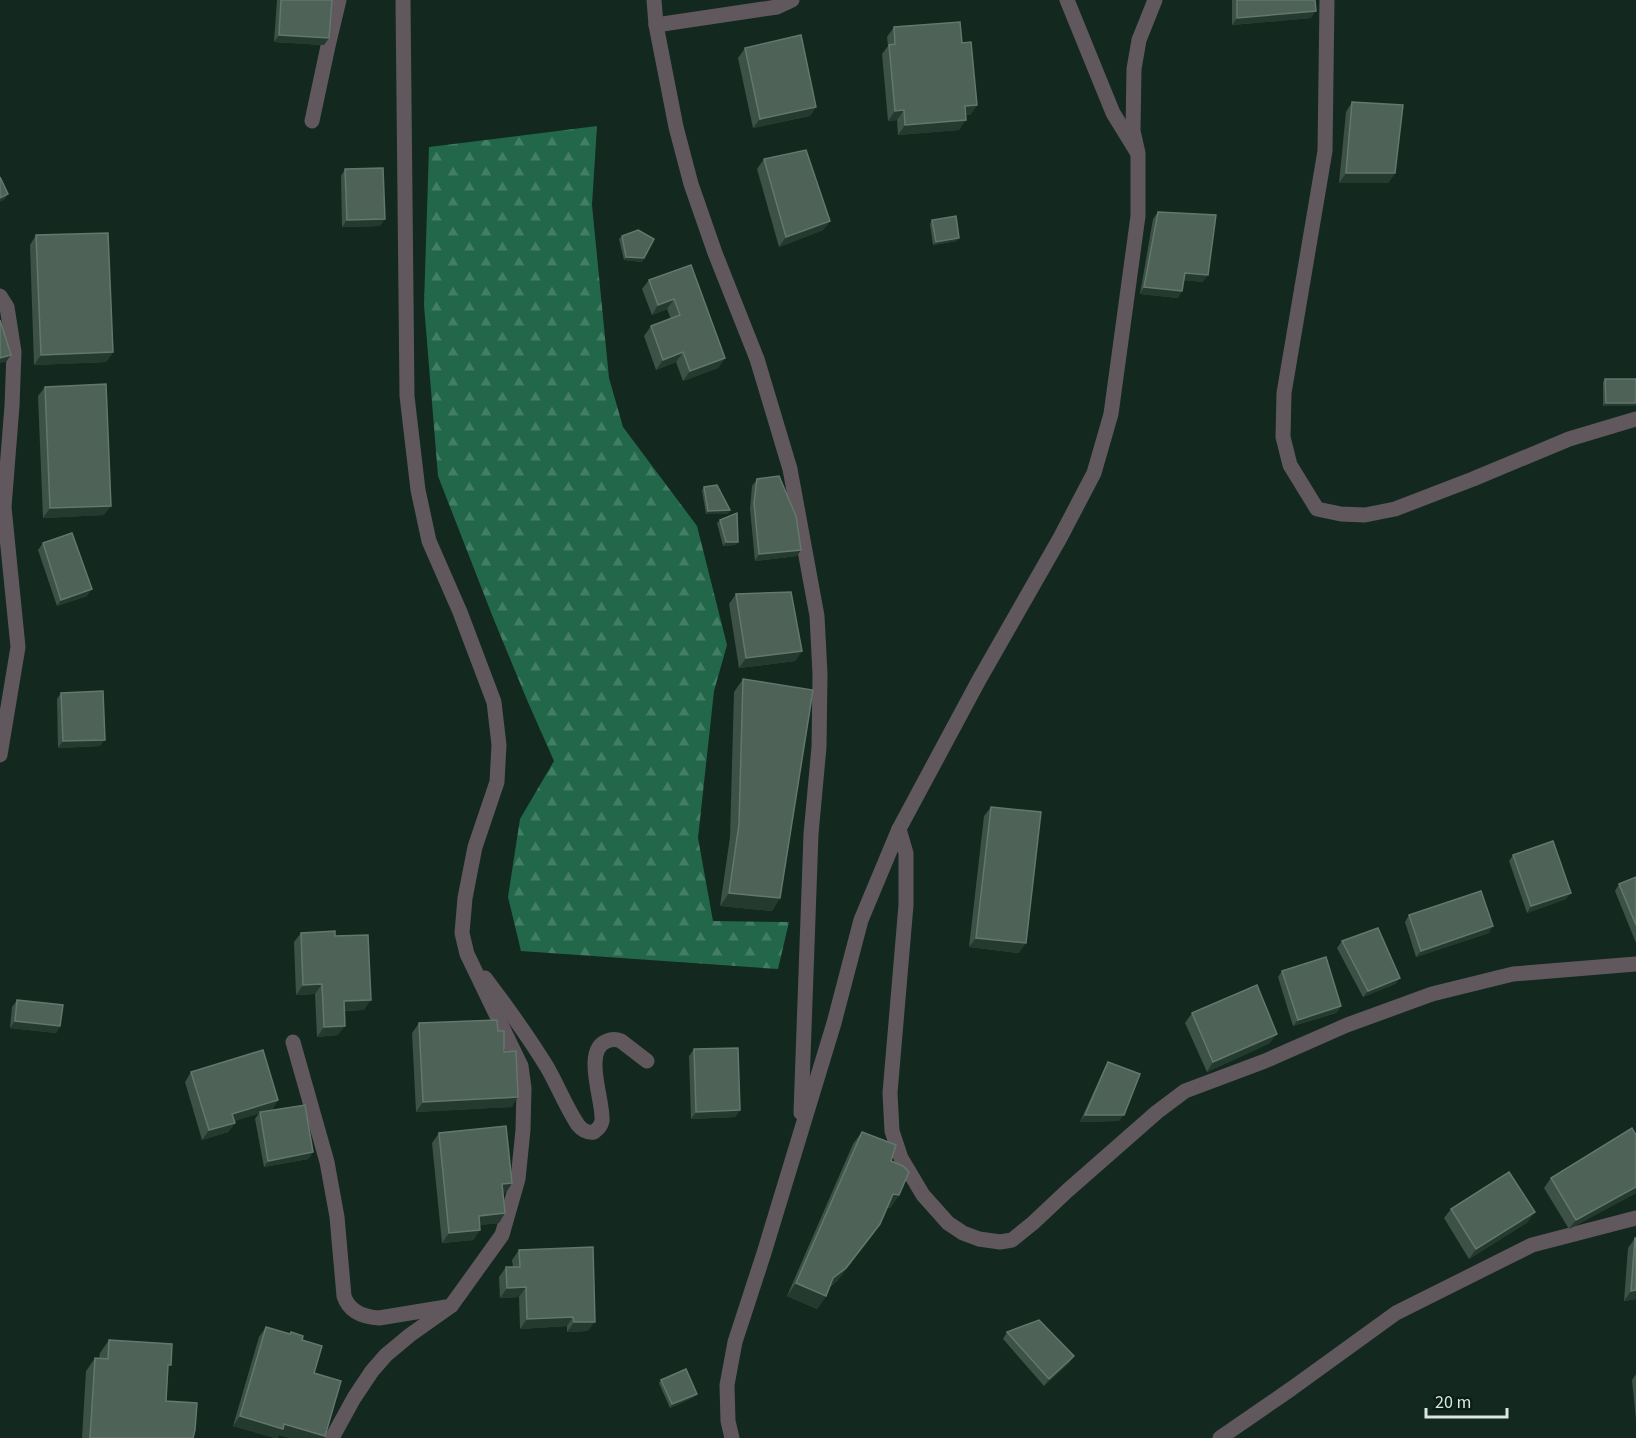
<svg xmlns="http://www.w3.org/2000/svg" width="1636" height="1438" viewBox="0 0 1636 1438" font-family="'Source Sans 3',sans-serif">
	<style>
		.forest { fill: url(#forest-firs) }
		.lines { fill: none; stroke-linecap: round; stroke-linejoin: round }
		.minor { stroke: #61585d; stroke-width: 15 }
		.tertiary { stroke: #61585d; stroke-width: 15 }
		.wall { fill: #3d5147 }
		.shaded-wall { fill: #253a2f }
		.building { fill: #4e6257; stroke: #64776d; stroke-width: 1.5 }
	</style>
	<defs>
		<pattern id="forest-firs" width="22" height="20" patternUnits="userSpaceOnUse" patternTransform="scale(1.5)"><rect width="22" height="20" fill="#23674b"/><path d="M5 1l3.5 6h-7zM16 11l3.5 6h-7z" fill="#427d65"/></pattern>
	</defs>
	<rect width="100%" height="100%" fill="#13281e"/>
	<path class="forest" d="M 597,126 L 592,205 L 609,378 L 623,427 L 697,526 L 727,645 L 714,691 L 698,838 L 713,921 L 789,922 L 778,969 L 521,951 L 508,897 L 520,819 L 554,761 L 527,700 L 492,615 L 438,476 L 424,305 L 429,147 Z"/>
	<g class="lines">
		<g class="minor">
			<path d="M 1067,0 L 1113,113 L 1137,152"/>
			<path d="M 1327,0 L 1325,151 L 1284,393 L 1283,437 L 1290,465 L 1317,509 L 1341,514 L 1365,515 L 1395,509 L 1473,479 L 1569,439 L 1636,419"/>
			<path d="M 656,25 L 777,7 L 792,0"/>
			<path d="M 312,121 L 328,46 L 339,0"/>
			<path d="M 0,296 L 7,307 L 14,352 L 12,406 L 4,507 L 18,647 L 0,755"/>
			<path d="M 899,829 L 906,853 L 906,905 L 890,1093 L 892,1131 L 901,1158 L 923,1195 L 948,1223 L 963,1233 L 979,1239 L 1000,1242 L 1012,1240 L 1033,1223 L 1067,1191 L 1157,1112 L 1185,1091 L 1265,1061 L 1347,1025 L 1432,994 L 1513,974 L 1636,964"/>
			<path d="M 485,978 C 507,1007 528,1036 547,1067 C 558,1086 566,1107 578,1125 C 583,1131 587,1133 594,1132 C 598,1129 601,1126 602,1121 C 604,1102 582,1050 607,1041 C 612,1039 616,1039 621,1041 L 647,1061"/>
			<path d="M 293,1042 L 327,1162 L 337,1217 L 344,1296 C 349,1312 364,1317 379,1318 L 446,1307"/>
			<path d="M 332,1438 L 354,1398 L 372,1371 L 386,1355 L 410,1335 L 451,1306 L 502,1235 L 518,1179 L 523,1130 L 524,1088 L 521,1066 L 467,954 L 462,933 L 465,898 L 475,847 L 497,782 L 499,745 L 494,702 L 460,612 L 429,541 L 418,490 L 407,396 L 403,0"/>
		</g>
		<g class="tertiary">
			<path d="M 654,0 L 656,25 L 676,127 L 691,184 L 715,253 L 757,359 L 790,469 L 817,616 L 820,674 L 819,747 L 811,834 L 801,1113"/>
			<path d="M 732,1438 L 728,1421 L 727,1385 L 735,1342 L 764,1253 L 834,1023 L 861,920 L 899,829 L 979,680 L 1060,538 L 1094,473 L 1111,414 L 1138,216 L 1138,153 L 1133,131 L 1134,69 L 1139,40 L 1155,0"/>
			<path d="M 1220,1438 L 1291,1389 L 1396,1313 L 1532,1245 L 1636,1218"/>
		</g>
	</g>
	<g class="wall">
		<path d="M 277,0 L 332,0 L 329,38 L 324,45 L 274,42 Z"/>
		<path d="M 1232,0 L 1315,0 L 1311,18 L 1232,25 Z"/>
		<path d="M 894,27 L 977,105 L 970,115 L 965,115 L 959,130 L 898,135 L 897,120 L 888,121 L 882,54 L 888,46 L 887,37 Z"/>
		<path d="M 745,48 L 816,107 L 810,116 L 753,128 L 738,58 Z"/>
		<path d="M 1352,102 L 1395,173 L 1388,183 L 1339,183 L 1346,112 Z"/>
		<path d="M 764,159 L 830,221 L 823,230 L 779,247 L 757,169 Z"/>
		<path d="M 345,169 L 380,226 L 342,227 L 341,176 Z"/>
		<path d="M 1158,212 L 1203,282 L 1184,280 L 1178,298 L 1140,294 L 1153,219 Z"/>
		<path d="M 932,220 L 957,241 L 933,245 L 930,224 Z"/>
		<path d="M 36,235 L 113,352 L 106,362 L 34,365 L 30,245 Z"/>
		<path d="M 622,236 L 644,258 L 642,262 L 624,260 L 619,239 Z"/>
		<path d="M 691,265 L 725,358 L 718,368 L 683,381 L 676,362 L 656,370 L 644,336 L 651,326 L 671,319 L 667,309 L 652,315 L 642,289 L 649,280 Z"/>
		<path d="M 1605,379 L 1636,406 L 1603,406 L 1603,382 Z"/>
		<path d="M 45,387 L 104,515 L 43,518 L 38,396 Z"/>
		<path d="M 757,479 L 797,556 L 755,561 L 750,509 L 752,486 Z"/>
		<path d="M 704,487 L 728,514 L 706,514 L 702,490 Z"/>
		<path d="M 720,520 L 736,545 L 723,546 L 717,523 Z"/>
		<path d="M 43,543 L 87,596 L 57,606 L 38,550 Z"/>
		<path d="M 736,594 L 802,651 L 795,661 L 739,668 L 729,604 Z"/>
		<path d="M 743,679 L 780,898 L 772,911 L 720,906 L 730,837 L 734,692 Z"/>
		<path d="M 61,693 L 100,746 L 58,748 L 57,699 Z"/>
		<path d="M 991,807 L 1019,953 L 969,947 L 984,816 Z"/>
		<path d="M 1513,855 L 1566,899 L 1527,913 L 1509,861 Z"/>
		<path d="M 1636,877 L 1636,943 L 1615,891 L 1619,884 Z"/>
		<path d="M 1409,915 L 1489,933 L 1416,957 L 1405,922 Z"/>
		<path d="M 301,933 L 335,936 L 364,1010 L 344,1011 L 338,1035 L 317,1037 L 315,994 L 296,995 L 294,942 Z"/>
		<path d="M 1342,941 L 1400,978 L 1395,984 L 1363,997 L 1337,948 Z"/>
		<path d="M 1282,971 L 1341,1006 L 1336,1013 L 1293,1026 L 1278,977 Z"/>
		<path d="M 17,1000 L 60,1026 L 56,1033 L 10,1028 L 12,1007 Z"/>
		<path d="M 1192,1013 L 1270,1043 L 1207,1072 L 1185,1023 Z"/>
		<path d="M 419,1023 L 498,1031 L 504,1052 L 512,1107 L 416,1112 L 412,1033 Z"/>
		<path d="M 694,1049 L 740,1110 L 735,1117 L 691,1119 L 689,1056 Z"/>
		<path d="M 1108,1062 L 1119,1121 L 1080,1122 L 1104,1069 Z"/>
		<path d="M 191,1072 L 278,1100 L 272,1110 L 265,1112 L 313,1152 L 308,1159 L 264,1167 L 255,1119 L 259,1113 L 234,1121 L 235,1123 L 228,1132 L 202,1140 L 185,1082 Z"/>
		<path d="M 862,1132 L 891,1161 L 899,1195 L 890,1208 L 887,1208 L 871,1237 L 837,1281 L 830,1287 L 826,1296 L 817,1309 L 787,1296 L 853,1144 Z"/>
		<path d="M 439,1133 L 506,1193 L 503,1193 L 499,1223 L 480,1225 L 480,1230 L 473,1240 L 442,1243 L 432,1143 Z"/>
		<path d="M 1636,1135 L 1636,1193 L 1569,1229 L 1544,1188 L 1551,1178 Z"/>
		<path d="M 1451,1209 L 1528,1222 L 1469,1259 L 1444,1218 Z"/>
		<path d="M 1635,1238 L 1636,1238 L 1636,1299 L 1624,1301 L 1628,1248 Z"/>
		<path d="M 519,1250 L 588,1331 L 567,1332 L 567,1326 L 520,1329 L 519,1297 L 500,1298 L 499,1277 L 506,1267 L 513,1267 L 512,1260 Z"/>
		<path d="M 266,1327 L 289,1334 L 291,1332 L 302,1340 L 314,1373 L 324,1438 L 291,1438 L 279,1435 L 277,1438 L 275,1438 L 233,1426 L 259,1337 Z"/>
		<path d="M 1007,1332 L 1074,1356 L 1069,1363 L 1044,1386 L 1003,1339 Z"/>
		<path d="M 109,1340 L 168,1370 L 166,1401 L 193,1438 L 82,1438 L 86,1371 L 95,1358 L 99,1359 L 100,1353 Z"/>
		<path d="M 1636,1374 L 1636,1420 L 1632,1380 Z"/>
		<path d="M 661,1380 L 694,1397 L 670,1408 L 659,1383 Z"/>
	</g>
	<g class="shaded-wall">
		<path d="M 1316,11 L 1311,18 L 1232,25 L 1237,18 Z"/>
		<path d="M 279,35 L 329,38 L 324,45 L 274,42 Z"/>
		<path d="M 977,105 L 970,115 L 958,115 L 965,106 Z"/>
		<path d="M 816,107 L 810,116 L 753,128 L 760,119 Z"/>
		<path d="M 904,110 L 897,120 L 888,121 L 895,111 Z"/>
		<path d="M 966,120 L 959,130 L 898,135 L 905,125 Z"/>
		<path d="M 1346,173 L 1395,173 L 1388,183 L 1339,183 Z"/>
		<path d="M 8,194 L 4,200 L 0,202 L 0,198 Z"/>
		<path d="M 385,219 L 380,226 L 342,227 L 347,220 Z"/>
		<path d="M 830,221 L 823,230 L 779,247 L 786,237 Z"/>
		<path d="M 959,238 L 957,241 L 933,245 L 936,242 Z"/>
		<path d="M 626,257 L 644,258 L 642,262 L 624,260 Z"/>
		<path d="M 1185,273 L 1208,275 L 1203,282 L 1180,280 Z"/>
		<path d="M 1144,287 L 1182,291 L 1178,298 L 1140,294 Z"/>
		<path d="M 674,299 L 667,309 L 652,315 L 658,305 Z"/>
		<path d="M 113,352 L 106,362 L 34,365 L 41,355 Z"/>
		<path d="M 683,352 L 676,362 L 656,370 L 663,360 Z"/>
		<path d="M 11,355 L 6,362 L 0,363 L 0,358 Z"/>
		<path d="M 725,358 L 718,368 L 683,381 L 690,371 Z"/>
		<path d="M 1606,403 L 1636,403 L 1636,406 L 1603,406 Z"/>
		<path d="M 111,506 L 104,515 L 43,518 L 50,508 Z"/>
		<path d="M 730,510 L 728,514 L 706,514 L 708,511 Z"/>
		<path d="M 726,542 L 738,542 L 736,545 L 723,546 Z"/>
		<path d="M 801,550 L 797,556 L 755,561 L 759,554 Z"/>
		<path d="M 92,589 L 87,596 L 57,606 L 61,600 Z"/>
		<path d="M 802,651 L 795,661 L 739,668 L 746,658 Z"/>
		<path d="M 105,740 L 100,746 L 58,748 L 63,741 Z"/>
		<path d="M 729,893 L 780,898 L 772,911 L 720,906 Z"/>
		<path d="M 1571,893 L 1566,899 L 1527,913 L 1531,906 Z"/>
		<path d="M 1493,926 L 1489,933 L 1416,957 L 1421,951 Z"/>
		<path d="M 976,938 L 1026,943 L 1019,953 L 969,947 Z"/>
		<path d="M 1400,978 L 1395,984 L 1363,997 L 1368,991 Z"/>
		<path d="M 322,984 L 315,994 L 296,995 L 303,985 Z"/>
		<path d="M 371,1000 L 364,1010 L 337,1011 L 344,1001 Z"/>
		<path d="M 1341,1006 L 1336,1013 L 1293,1026 L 1298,1020 Z"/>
		<path d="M 15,1021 L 60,1026 L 56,1033 L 10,1028 Z"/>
		<path d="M 345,1026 L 338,1035 L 317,1037 L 324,1027 Z"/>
		<path d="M 1277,1034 L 1270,1043 L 1207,1072 L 1213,1062 Z"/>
		<path d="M 518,1097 L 512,1107 L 416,1112 L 423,1102 Z"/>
		<path d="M 278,1100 L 272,1110 L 225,1124 L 232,1114 Z"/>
		<path d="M 740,1110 L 735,1117 L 691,1119 L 696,1112 Z"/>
		<path d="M 1085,1115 L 1124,1115 L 1119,1121 L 1080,1122 Z"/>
		<path d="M 235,1123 L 228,1132 L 202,1140 L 209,1130 Z"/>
		<path d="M 313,1152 L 308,1159 L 264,1167 L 268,1161 Z"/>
		<path d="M 512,1183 L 506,1193 L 495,1193 L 502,1184 Z"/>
		<path d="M 1636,1187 L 1636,1193 L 1569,1229 L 1576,1220 Z"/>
		<path d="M 893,1194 L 899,1195 L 890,1208 L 884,1207 Z"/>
		<path d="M 1535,1212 L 1528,1222 L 1469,1259 L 1476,1249 Z"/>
		<path d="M 505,1213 L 499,1223 L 472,1226 L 479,1216 Z"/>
		<path d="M 880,1224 L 837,1281 L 824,1291 L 833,1278 Z"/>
		<path d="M 480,1230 L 473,1240 L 442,1243 L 449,1233 Z"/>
		<path d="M 796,1283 L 826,1296 L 817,1309 L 787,1296 Z"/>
		<path d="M 526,1287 L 519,1297 L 500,1298 L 507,1288 Z"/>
		<path d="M 1636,1290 L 1636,1299 L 1624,1301 L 1631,1291 Z"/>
		<path d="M 573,1317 L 567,1326 L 520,1329 L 527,1319 Z"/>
		<path d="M 574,1322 L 595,1322 L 588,1331 L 567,1332 Z"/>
		<path d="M 1074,1356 L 1069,1363 L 1044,1386 L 1049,1379 Z"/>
		<path d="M 697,1394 L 694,1397 L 670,1408 L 672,1404 Z"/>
		<path d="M 240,1416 L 284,1424 L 325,1436 L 324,1438 L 291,1438 L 279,1435 L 277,1438 L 275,1438 L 233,1426 Z"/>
	</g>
	<g class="building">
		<path d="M 281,0 L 332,0 L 329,38 L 279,35 Z"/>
		<path d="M 1237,0 L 1315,0 L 1316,11 L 1237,18 Z"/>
		<path d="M 960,22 L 962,43 L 971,42 L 977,105 L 965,106 L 966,120 L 905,125 L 904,110 L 895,111 L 889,45 L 895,44 L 894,27 Z"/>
		<path d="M 801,35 L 816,107 L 760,119 L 745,48 Z"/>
		<path d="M 1352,102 L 1403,105 L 1395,173 L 1346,173 Z"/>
		<path d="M 806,150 L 830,221 L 786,237 L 764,159 Z"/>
		<path d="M 383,168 L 385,219 L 347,220 L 345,169 Z"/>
		<path d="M 0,177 L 8,194 L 0,198 Z"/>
		<path d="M 1158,212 L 1216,215 L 1208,275 L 1185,273 L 1182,291 L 1144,287 Z"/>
		<path d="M 956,216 L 959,238 L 936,242 L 932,220 Z"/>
		<path d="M 638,230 L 654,239 L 644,258 L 626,257 L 622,236 Z"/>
		<path d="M 108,233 L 113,352 L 41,355 L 36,235 Z"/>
		<path d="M 691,265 L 725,358 L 690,371 L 683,352 L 663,360 L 651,326 L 680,315 L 674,299 L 658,305 L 649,280 Z"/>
		<path d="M 0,320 L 11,355 L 0,358 Z"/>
		<path d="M 1605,379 L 1636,379 L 1636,403 L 1606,403 Z"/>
		<path d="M 106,384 L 111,506 L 50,508 L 45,387 Z"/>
		<path d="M 779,476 L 796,516 L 801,550 L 759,554 L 754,503 L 757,479 Z"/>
		<path d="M 717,485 L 730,510 L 708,511 L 704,487 Z"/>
		<path d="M 737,513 L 738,542 L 726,542 L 720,520 Z"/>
		<path d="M 72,533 L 92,589 L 61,600 L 43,543 Z"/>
		<path d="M 791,592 L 802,651 L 746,658 L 736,594 Z"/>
		<path d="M 743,679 L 813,690 L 780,898 L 729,893 L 739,824 Z"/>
		<path d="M 103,691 L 105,740 L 63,741 L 61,693 Z"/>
		<path d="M 991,807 L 1041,812 L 1026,943 L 976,938 Z"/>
		<path d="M 1553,841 L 1571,893 L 1531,906 L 1513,855 Z"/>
		<path d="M 1636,877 L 1636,925 L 1619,884 Z"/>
		<path d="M 1481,891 L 1493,926 L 1421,951 L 1409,915 Z"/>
		<path d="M 1378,928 L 1400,978 L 1368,991 L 1342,941 Z"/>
		<path d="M 335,931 L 335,936 L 368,935 L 371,1000 L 344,1001 L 345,1026 L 324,1027 L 322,984 L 303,985 L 301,933 Z"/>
		<path d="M 1326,957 L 1341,1006 L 1298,1020 L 1282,971 Z"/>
		<path d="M 1257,985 L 1277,1034 L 1213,1062 L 1192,1013 Z"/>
		<path d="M 17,1000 L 63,1005 L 60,1026 L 15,1021 Z"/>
		<path d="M 497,1020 L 498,1031 L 504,1031 L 504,1052 L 516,1051 L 518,1097 L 423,1102 L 419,1023 Z"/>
		<path d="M 738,1048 L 740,1110 L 696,1112 L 694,1049 Z"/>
		<path d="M 263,1050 L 278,1100 L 232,1114 L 235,1123 L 209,1130 L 191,1072 Z"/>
		<path d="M 1108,1062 L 1140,1074 L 1124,1115 L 1085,1115 Z"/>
		<path d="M 305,1105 L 313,1152 L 268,1161 L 260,1112 Z"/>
		<path d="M 506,1126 L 512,1183 L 502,1184 L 505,1213 L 479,1216 L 480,1230 L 449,1233 L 439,1133 Z"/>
		<path d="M 1632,1128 L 1636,1135 L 1636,1187 L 1576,1220 L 1551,1178 Z"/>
		<path d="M 862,1132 L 896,1145 L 891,1161 L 903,1166 L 909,1172 L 899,1195 L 893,1194 L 880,1224 L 846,1268 L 833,1278 L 826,1296 L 796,1283 Z"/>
		<path d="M 1509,1172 L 1535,1212 L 1476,1249 L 1451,1209 Z"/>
		<path d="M 1635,1238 L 1636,1238 L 1636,1290 L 1631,1291 Z"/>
		<path d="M 593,1247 L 595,1322 L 574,1322 L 573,1317 L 527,1319 L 526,1287 L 507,1288 L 506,1267 L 520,1267 L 519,1250 Z"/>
		<path d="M 1039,1320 L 1074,1356 L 1049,1379 L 1007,1332 Z"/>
		<path d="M 266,1327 L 290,1334 L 291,1332 L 303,1336 L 302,1340 L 322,1346 L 314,1373 L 341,1381 L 325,1436 L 284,1424 L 283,1429 L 240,1416 Z"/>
		<path d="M 109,1340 L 172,1344 L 171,1365 L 168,1365 L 166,1401 L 197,1403 L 195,1430 L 193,1438 L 90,1438 L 95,1358 L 108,1359 Z"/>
		<path d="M 686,1369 L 697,1394 L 672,1404 L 661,1380 Z"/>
	</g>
	<path d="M1426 1408v9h81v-9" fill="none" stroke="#dbe8e1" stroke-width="3"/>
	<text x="1435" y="1408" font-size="18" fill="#dbe8e1" stroke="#0a1e15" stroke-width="4.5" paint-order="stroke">20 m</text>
</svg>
